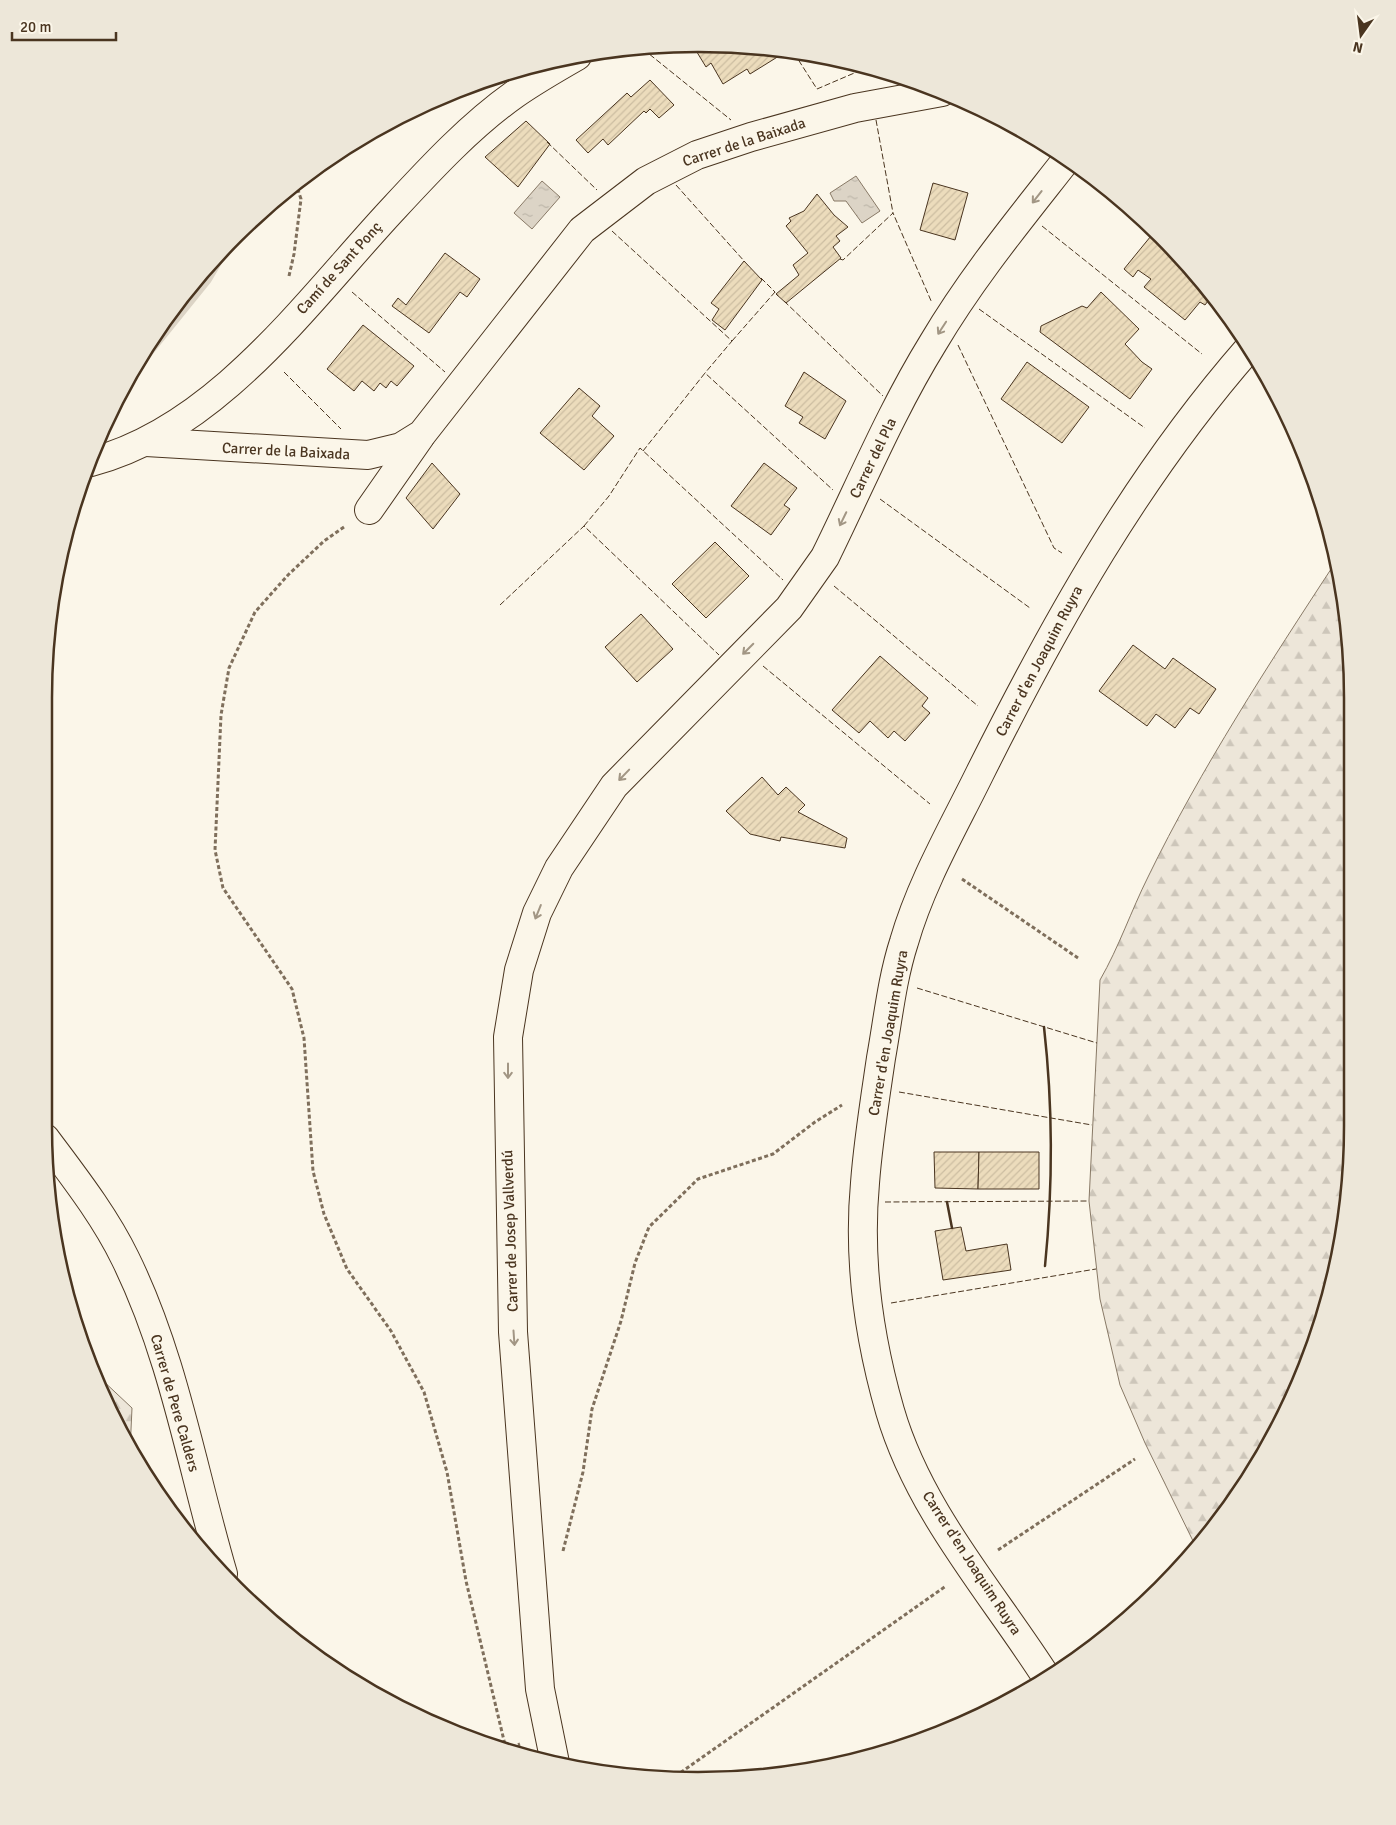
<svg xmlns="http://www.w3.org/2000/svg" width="1396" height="1825" viewBox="0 0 1396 1825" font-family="Signika,sans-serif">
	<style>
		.forest { fill: url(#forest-firs); stroke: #887966 }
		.water { fill: url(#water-ripples); stroke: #887966 }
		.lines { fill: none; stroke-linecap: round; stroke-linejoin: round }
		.stream { stroke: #dcd4c6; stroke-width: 10 }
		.building { fill: url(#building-hatch); stroke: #4a3520 }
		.street-casing { stroke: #4a3520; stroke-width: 30 }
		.secondary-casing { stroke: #4a3520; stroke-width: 30 }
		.path { stroke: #7f6f5c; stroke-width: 3; stroke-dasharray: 4 2.5; stroke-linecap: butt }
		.street { stroke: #fbf6e9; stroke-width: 28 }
		.secondary { stroke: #fbf6e9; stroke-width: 28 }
		.fence { stroke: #4a3520; stroke-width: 1; stroke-dasharray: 6 2.5; stroke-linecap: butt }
		.wall { stroke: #4a3520; stroke-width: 2.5 }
		.oneway { stroke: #a29684 }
		.labels { text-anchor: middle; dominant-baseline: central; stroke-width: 4; stroke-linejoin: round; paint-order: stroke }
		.street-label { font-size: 15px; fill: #4a3520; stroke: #fbf6e9 }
		.rim { fill: none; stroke: #4a3520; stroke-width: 2.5 }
	</style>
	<defs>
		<pattern id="forest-firs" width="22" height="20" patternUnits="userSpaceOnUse" patternTransform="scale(1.25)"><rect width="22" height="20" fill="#ede6d9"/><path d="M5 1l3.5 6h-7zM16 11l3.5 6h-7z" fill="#cdc6ba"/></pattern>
		<pattern id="water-ripples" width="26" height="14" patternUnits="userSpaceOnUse" patternTransform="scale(1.25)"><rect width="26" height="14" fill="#dcd4c6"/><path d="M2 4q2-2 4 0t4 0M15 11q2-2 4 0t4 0" fill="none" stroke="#beb7aa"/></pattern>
		<pattern id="building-hatch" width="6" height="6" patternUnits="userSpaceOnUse" patternTransform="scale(1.25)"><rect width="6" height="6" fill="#ecdcbc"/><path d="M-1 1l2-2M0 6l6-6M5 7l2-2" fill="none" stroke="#ccbda1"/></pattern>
	</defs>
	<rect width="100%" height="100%" fill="#fbf6e9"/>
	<g class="forest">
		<path d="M 1335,563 L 1347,613 L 1347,1213 L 1317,1338 L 1242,1490 L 1196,1547 L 1145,1443 L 1120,1385 L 1100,1299 L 1089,1201 L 1100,980 C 1119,947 1131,911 1148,877 C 1201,768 1269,664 1335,563 Z"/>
		<path d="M 99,1377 L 132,1408 L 130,1451 Z"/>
	</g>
	<g class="water">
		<path d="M 856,176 L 880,211 L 862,223 L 846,201 L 834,201 L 830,193 Z"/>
		<path d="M 542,181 L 560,197 L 532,229 L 514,213 Z"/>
	</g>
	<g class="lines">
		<path class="stream" d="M 140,362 L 207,279 L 221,255"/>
	</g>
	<g class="building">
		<path d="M 692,44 L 776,51 L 779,56 L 750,74 L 747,69 L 723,84 L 711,63 L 706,67 Z"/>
		<path d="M 650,80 L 674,105 L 659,118 L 650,109 L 646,113 L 644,111 L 608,145 L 603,139 L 588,153 L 576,140 L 627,93 L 631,97 Z"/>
		<path d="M 526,121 L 550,144 L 518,187 L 485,157 Z"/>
		<path d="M 933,183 L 968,193 L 955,240 L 920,230 Z"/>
		<path d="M 817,194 L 834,215 L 848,227 L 836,236 L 840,241 L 833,247 L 841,258 L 786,303 L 776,294 L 799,275 L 793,265 L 808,253 L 786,226 L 791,221 L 789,218 L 804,211 Z"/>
		<path d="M 1155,231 L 1211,297 L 1205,305 L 1200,302 L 1185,320 L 1144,287 L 1151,279 L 1138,270 L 1133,277 L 1124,269 Z"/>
		<path d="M 445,253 L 480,279 L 467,297 L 460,292 L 429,333 L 392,306 L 398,298 L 406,305 Z"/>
		<path d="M 744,261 L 762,280 L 725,330 L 712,320 L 719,309 L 711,303 Z"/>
		<path d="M 1101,292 L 1139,329 L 1125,344 L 1142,362 L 1152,369 L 1130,399 L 1040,332 L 1041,326 L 1082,306 L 1087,308 Z"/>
		<path d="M 363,325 L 414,366 L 397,386 L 391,381 L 386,388 L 380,383 L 374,391 L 362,381 L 354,391 L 327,369 Z"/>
		<path d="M 1027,362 L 1089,407 L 1062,443 L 1001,399 Z"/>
		<path d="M 804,372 L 846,401 L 825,439 L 799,423 L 803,417 L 785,406 Z"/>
		<path d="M 579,388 L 600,406 L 592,416 L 614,436 L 584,470 L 540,433 Z"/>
		<path d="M 432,463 L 460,494 L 433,529 L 406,498 Z"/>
		<path d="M 764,463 L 797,488 L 784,505 L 790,509 L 771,535 L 731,506 Z"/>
		<path d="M 715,542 L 749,576 L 706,618 L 672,584 Z"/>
		<path d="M 641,614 L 673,649 L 637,682 L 605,647 Z"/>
		<path d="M 1133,645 L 1165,669 L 1173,658 L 1216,689 L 1199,714 L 1190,708 L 1175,728 L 1156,714 L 1147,726 L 1099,691 Z"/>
		<path d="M 880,656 L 928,698 L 922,706 L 930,713 L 905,741 L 894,731 L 888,738 L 870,721 L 859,733 L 832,710 Z"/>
		<path d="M 762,777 L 778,795 L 786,787 L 805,805 L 798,812 L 847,838 L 845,848 L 781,837 L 780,841 L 750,834 L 726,811 Z"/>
		<path d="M 934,1152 L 979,1152 L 978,1189 L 935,1188 Z"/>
		<path d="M 979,1152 L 1039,1152 L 1039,1189 L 978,1189 Z"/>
		<path d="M 961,1227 L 966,1251 L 1007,1244 L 1011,1270 L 943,1280 L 935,1231 Z"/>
	</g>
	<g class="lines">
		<g class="street-casing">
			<g id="street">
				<path d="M 146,442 L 368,455 L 401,447 L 422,434 L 582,230 L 646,181 L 697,155 L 751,137 L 855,108 L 942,92"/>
				<path d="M 91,462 C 218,429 308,300 394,208 C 431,168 471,125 515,94 C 535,80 556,68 577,56"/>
				<path d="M 369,510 L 420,437"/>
				<path d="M 1047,1678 C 992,1592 919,1511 890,1411 C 869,1338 858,1259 865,1183 C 868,1142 875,1099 881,1058 C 888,1019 892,979 904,942 C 921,883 953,828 980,773 C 1056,621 1137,476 1249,348"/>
				<path d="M 555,1763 L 540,1689 L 513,1332 L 508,1037 L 519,970 L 537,913 L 559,868 L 614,786 L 789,608 L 825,557 C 860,486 891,411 933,343 C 972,277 1020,219 1067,159"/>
			</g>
		</g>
		<g class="secondary-casing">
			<path id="secondary" d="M 45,1138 C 74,1177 104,1215 125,1258 C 174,1357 192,1469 223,1574"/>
		</g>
		<g class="path">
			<path d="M 289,276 L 294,254 L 301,199 L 296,184"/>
			<path d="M 344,527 L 324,541 L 288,575 L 255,612 L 229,668 L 221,715 L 215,850 L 223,888 L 292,989 L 304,1038 L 313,1171 L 324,1214 L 347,1269 L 391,1331 L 424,1392 L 447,1472 L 466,1581 L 506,1749"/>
			<path d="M 962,879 L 1078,958"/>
			<path d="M 998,1550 L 1135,1459"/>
			<path d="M 563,1551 L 583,1472 L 592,1409 L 621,1321 L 635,1263 L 649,1227 L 698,1179 L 773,1154 L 815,1122 L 842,1105"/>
			<path d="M 506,1750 L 520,1744"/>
			<path d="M 670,1780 L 946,1586"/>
		</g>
		<use href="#street" class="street"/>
		<use href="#secondary" class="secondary"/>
		<g class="fence">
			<path d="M 643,49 L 731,120"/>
			<path d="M 794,53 L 817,89 L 866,68"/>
			<path d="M 876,120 L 893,213"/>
			<path d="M 547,142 L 597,190"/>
			<path d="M 676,185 L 745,262"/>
			<path d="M 1042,226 L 1202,354"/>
			<path d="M 612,231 L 732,341 L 705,373"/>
			<path d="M 840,259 L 843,260 L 893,213 L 932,303"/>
			<path d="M 761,278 L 775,292"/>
			<path d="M 352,292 L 445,372"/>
			<path d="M 784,301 L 883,396"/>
			<path d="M 979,309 L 1145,428"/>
			<path d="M 732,341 L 775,292 L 778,296"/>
			<path d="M 958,345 L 1054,548 L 1062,553"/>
			<path d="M 284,372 L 341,429"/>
			<path d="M 643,451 L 705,373 L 833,490"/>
			<path d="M 880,499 L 1030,608"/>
			<path d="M 584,526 L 609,496 L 640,448 L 783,580"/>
			<path d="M 834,586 L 978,706"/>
			<path d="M 500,605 L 584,526 L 719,655"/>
			<path d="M 763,666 L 930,804"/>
			<path d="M 917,988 L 1097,1043"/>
			<path d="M 899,1092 L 1092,1125"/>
			<path d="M 885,1202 L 1089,1201"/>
			<path d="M 891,1303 L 1096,1269"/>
		</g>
		<g class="wall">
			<path d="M 1044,1027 C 1053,1107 1053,1186 1045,1266"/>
			<path d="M 947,1202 L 952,1228"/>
		</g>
	</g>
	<defs><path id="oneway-shaft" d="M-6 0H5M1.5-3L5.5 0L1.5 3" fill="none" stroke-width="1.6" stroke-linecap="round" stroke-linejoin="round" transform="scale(1.25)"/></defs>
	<g class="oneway">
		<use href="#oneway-shaft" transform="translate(1037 197) rotate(128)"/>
		<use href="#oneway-shaft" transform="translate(942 328) rotate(123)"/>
		<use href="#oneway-shaft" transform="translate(843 519) rotate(116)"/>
		<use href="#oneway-shaft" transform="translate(748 649) rotate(135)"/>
		<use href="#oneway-shaft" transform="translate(624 775) rotate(134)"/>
		<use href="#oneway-shaft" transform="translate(538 912) rotate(112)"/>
		<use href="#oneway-shaft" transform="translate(508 1071) rotate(90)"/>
		<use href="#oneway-shaft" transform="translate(514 1338) rotate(86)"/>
	</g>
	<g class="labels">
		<g class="street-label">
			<text transform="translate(744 142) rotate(-18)">Carrer de la Baixada</text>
			<text transform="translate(339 268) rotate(-48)">Camí de Sant Ponç</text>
			<text transform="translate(286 451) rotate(3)">Carrer de la Baixada</text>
			<text transform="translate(873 458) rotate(-64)">Carrer del Pla</text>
			<text transform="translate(1039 661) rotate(-62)">Carrer d'en Joaquim Ruyra</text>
			<text transform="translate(888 1033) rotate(-80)">Carrer d'en Joaquim Ruyra</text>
			<text transform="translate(510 1231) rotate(-92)">Carrer de Josep Vallverdú</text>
			<text transform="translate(175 1403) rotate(74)">Carrer de Pere Calders</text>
			<text transform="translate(972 1563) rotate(57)">Carrer d'en Joaquim Ruyra</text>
		</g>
	</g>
	<path d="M0 0H1396V1825H0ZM698 52H698A646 646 0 0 1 1344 698V1126A646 646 0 0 1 698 1772H698A646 646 0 0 1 52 1126V698A646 646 0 0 1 698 52Z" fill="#ede7d9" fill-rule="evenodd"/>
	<path class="rim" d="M698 52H698A646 646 0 0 1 1344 698V1126A646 646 0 0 1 698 1772H698A646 646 0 0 1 52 1126V698A646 646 0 0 1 698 52Z"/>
	<g transform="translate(1361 35) rotate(194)" stroke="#fbf6e9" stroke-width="4" paint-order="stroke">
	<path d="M0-4L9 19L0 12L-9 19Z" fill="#4a3520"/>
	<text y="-8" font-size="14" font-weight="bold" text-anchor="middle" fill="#4a3520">N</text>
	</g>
	<path d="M12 32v8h104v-8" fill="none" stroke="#4a3520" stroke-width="2.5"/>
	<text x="20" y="32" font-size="15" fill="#4a3520" stroke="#fbf6e9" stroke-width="4" paint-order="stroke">20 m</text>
</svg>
